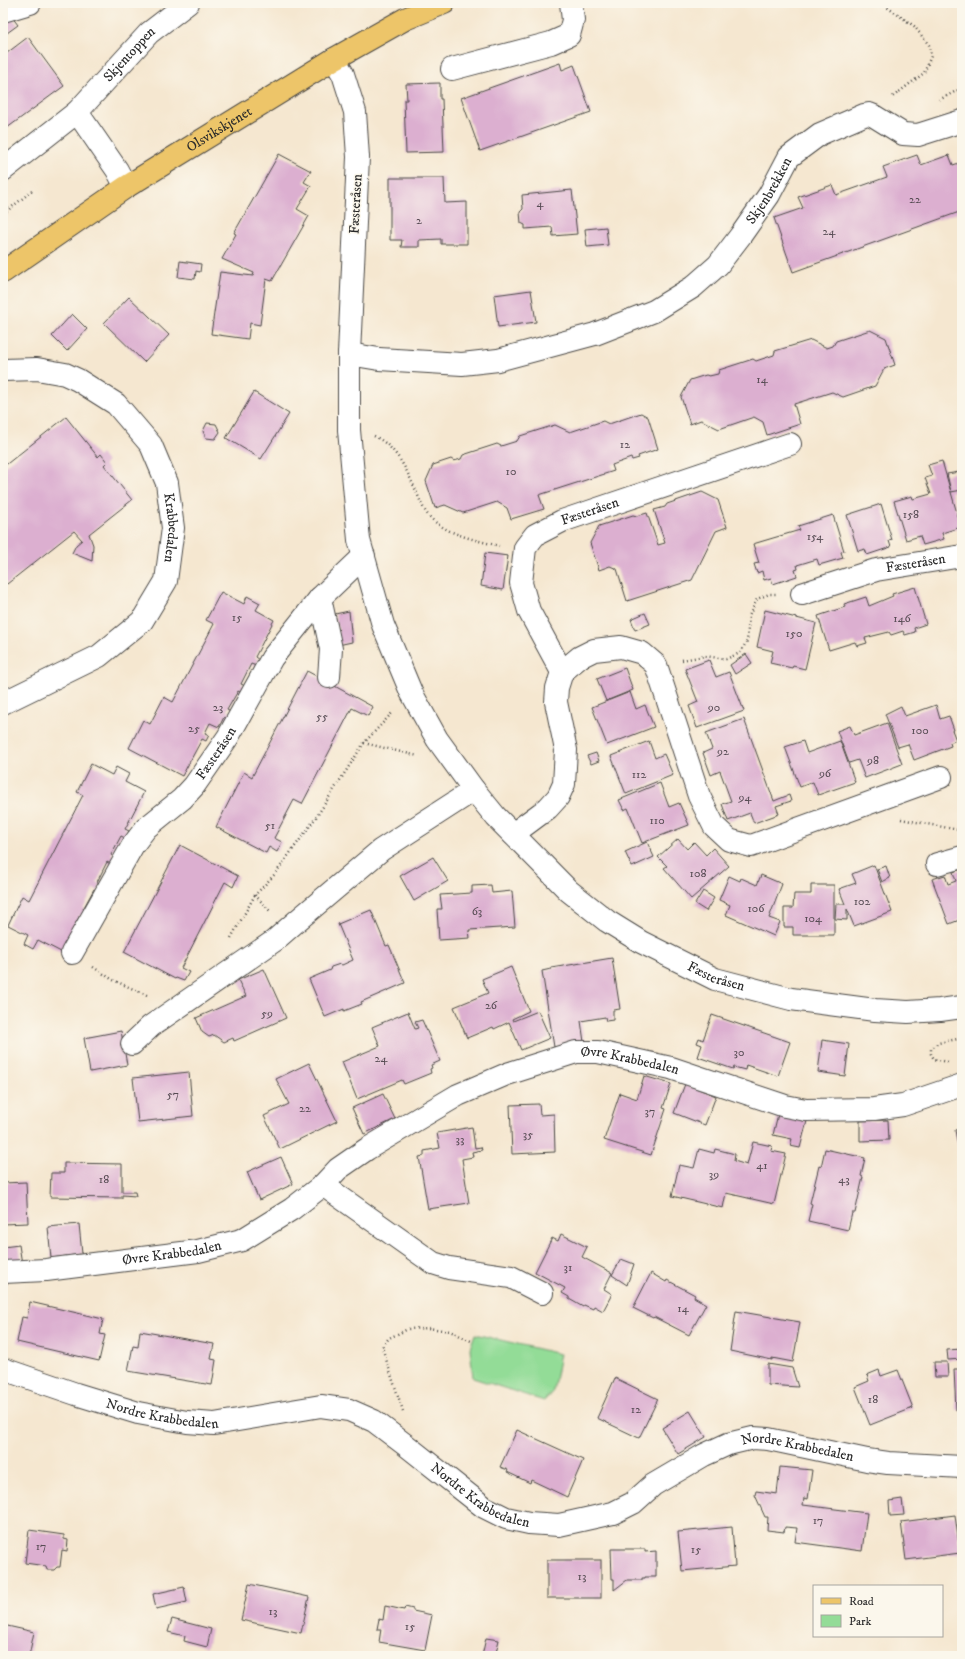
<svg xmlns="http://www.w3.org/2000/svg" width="965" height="1659" viewBox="0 0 965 1659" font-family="'IM FELL DW Pica',serif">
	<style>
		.green { fill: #93dc97; stroke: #5f8461 }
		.building { fill: #dcafd0 }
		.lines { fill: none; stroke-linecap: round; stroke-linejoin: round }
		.minor-casing { stroke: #494744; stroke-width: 24 }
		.major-casing { stroke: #494744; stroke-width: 24 }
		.path { stroke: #494744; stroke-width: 2.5; stroke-dasharray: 1 3; stroke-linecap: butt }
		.minor { stroke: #fff; stroke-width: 22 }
		.major { stroke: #edc569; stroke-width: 22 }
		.labels { text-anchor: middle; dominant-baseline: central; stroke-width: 3; stroke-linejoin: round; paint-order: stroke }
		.number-label { font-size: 12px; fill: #574c54 }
		.street-label { font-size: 14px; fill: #2b2b2b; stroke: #fbf7ec }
	</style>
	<rect width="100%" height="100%" fill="#fbf7ec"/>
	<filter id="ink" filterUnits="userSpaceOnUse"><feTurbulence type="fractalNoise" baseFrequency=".025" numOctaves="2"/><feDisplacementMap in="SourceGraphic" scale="8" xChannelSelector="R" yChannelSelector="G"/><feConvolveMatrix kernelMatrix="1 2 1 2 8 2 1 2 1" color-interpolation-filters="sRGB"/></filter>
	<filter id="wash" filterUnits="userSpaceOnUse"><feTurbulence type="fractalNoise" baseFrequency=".012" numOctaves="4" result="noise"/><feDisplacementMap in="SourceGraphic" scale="16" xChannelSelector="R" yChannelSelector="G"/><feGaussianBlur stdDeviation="0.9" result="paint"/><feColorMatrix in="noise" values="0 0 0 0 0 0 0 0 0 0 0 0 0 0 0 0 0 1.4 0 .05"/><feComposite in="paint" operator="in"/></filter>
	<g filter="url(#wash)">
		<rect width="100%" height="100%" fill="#f5e7d0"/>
		<path class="green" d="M 475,1334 L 560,1354 L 553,1391 L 544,1401 L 473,1378 L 470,1348 Z"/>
		<g id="blocks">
			<g class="building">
				<path d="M 12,17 L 18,25 L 7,33 L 3,24 Z"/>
				<path d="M 28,37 L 64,86 L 3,131 L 3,56 Z"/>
				<path d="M 560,63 L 562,70 L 574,65 L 591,112 L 480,151 L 461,98 Z"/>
				<path d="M 440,83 L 440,99 L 442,99 L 444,152 L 406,153 L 404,100 L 407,100 L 406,84 Z"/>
				<path d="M 279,154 L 311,171 L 304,182 L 311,186 L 297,209 L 309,216 L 272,281 L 266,279 L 260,325 L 250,323 L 248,339 L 211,334 L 220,272 L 253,276 L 254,273 L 222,259 L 236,234 L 234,233 Z"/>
				<path d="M 917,155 L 921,165 L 949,155 L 953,165 L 962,162 L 962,211 L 793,272 L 774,218 L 803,208 L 798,197 L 832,185 L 836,195 L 887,177 L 883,167 Z"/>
				<path d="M 390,178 L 444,178 L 445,203 L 467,202 L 467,244 L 441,244 L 441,239 L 419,240 L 419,247 L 401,247 L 402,240 L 390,240 Z"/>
				<path d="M 572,190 L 577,234 L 553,236 L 552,227 L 525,229 L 525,225 L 521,223 L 520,212 L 523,209 L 522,195 Z"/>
				<path d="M 606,227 L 608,245 L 587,247 L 585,229 Z"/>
				<path d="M 180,261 L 201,264 L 200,272 L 196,271 L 195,279 L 178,277 Z"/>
				<path d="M 531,290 L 536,322 L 498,327 L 494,295 Z"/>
				<path d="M 129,297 L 169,335 L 144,362 L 104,323 Z"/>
				<path d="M 72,314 L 87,329 L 67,351 L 52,336 Z"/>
				<path d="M 870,330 L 886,338 L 895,365 L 884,369 L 875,386 L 843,397 L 832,392 L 794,404 L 800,424 L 767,435 L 763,422 L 754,417 L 719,429 L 701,420 L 690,424 L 681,397 L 690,380 L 706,375 L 709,376 L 718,374 L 719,370 L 753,359 L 756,361 L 774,355 L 775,351 L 811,340 L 827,348 L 833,346 L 836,341 Z"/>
				<path d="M 254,392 L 289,414 L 261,459 L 226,438 Z"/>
				<path d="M 641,413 L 648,417 L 658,449 L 638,456 L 639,458 L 632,460 L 631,458 L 612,465 L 614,471 L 539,495 L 544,509 L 511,519 L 507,508 L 497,502 L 463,513 L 445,505 L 435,508 L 426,481 L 433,465 L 451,459 L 454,461 L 461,459 L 463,455 L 497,444 L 501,446 L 517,441 L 520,436 L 555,425 L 570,432 L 603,421 L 609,424 Z"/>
				<path d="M 66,417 L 98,457 L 101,454 L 107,462 L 104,465 L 132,500 L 89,534 L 93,545 L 92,561 L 72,553 L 76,545 L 82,540 L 74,531 L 7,584 L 3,580 L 3,467 Z"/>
				<path d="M 207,423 L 216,424 L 220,432 L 215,439 L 206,438 L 203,431 Z"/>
				<path d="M 942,461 L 961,527 L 942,533 L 944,539 L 923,545 L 920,536 L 906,540 L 894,501 L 912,496 L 913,499 L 931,494 L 925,478 L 932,476 L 928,465 Z"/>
				<path d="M 959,472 L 962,490 L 951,492 L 947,474 Z"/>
				<path d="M 702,492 L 718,500 L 727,527 L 716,531 L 692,580 L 627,601 L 617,569 L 610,566 L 599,570 L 590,543 L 599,526 L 633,515 L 637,516 L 647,513 L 658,545 L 665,543 L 654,510 L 665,507 L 667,504 Z"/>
				<path d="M 881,504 L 892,540 L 889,541 L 891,547 L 867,555 L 865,549 L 858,551 L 847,515 Z"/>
				<path d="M 833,515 L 844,551 L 841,552 L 843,558 L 819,565 L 817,559 L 797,565 L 798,569 L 795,570 L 797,576 L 773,584 L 771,578 L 764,580 L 762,571 L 757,573 L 754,564 L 759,563 L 753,544 L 800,530 L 798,526 Z"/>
				<path d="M 485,553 L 508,556 L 503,590 L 481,586 Z"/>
				<path d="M 915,587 L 926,624 L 914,628 L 915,632 L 905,635 L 903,631 L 891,635 L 889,632 L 865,638 L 867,643 L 857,646 L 855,642 L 829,650 L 818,616 L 845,607 L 844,604 L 866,597 L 869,606 L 893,596 L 892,594 Z"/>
				<path d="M 221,592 L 244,604 L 247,596 L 260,603 L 256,610 L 274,620 L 255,657 L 259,660 L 256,666 L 251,664 L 241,684 L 245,686 L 242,693 L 238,691 L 227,710 L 232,713 L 228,720 L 224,717 L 219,727 L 210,723 L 205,733 L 209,735 L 206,741 L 202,739 L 182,776 L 129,748 L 143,720 L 150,724 L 164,697 L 173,702 L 214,624 L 206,620 Z"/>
				<path d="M 765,610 L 816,623 L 805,669 L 793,666 L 792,668 L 770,663 L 773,651 L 757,647 Z"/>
				<path d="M 349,611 L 352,642 L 338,645 L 338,629 L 335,614 Z"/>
				<path d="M 645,613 L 650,624 L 635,630 L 631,619 Z"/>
				<path d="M 746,654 L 752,663 L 735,674 L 730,665 Z"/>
				<path d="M 709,660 L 716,677 L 729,672 L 744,711 L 697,728 L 689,706 L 698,702 L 685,669 Z"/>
				<path d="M 625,668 L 633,690 L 606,701 L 597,679 Z"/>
				<path d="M 307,671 L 373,707 L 368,716 L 352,708 L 302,804 L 294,800 L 274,838 L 282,842 L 277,852 L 269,847 L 266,853 L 216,827 L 244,772 L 252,777 Z"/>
				<path d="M 630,692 L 636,709 L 645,705 L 654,727 L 607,745 L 592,707 Z"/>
				<path d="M 936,705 L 940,719 L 949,716 L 954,730 L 952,730 L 956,740 L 950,743 L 951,746 L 914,760 L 908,744 L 898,747 L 885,714 L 901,706 L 905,716 Z"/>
				<path d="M 744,719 L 774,801 L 789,795 L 791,801 L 776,806 L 779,814 L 754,823 L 750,813 L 728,821 L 722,804 L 731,801 L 720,771 L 711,775 L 703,753 L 712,749 L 706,733 Z"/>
				<path d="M 887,723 L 902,764 L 865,778 L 858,760 L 849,763 L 837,731 L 850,726 L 854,735 Z"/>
				<path d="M 649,741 L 655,758 L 664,754 L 673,775 L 626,794 L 611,756 Z"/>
				<path d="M 803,741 L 807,753 L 840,741 L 855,782 L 818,795 L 813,782 L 800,787 L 785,747 Z"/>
				<path d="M 596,753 L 599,761 L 591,764 L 587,756 Z"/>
				<path d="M 91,764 L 112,775 L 116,767 L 129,774 L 125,782 L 144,792 L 125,829 L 129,831 L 125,838 L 121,836 L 111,855 L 116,858 L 112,865 L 107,862 L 97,882 L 101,884 L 98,891 L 94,889 L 83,909 L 88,910 L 84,917 L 80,915 L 61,952 L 38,940 L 33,949 L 24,944 L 28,935 L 8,925 L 22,896 L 29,900 L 83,795 L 77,792 Z"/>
				<path d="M 660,783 L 669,807 L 679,803 L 689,825 L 642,843 L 628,808 L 624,810 L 619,800 Z"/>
				<path d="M 678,839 L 687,849 L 694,842 L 706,855 L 713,848 L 729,866 L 691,899 L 664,868 L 667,866 L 658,857 Z"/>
				<path d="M 647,842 L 654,857 L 632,867 L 625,852 Z"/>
				<path d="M 180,845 L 238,876 L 233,887 L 225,882 L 181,968 L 189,972 L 184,981 L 176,978 L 175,979 L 124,952 Z"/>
				<path d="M 433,857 L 448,881 L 414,901 L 400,876 Z"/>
				<path d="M 874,865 L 892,912 L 854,926 L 847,909 L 847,920 L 835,919 L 836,904 L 845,904 L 839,889 L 856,883 L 852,874 Z"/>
				<path d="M 886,866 L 890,878 L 882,882 L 877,869 Z"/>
				<path d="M 962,869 L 962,919 L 949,924 L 932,879 L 945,875 L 948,884 L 956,881 L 953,872 Z"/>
				<path d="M 761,875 L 782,884 L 769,918 L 780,922 L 774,936 L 726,915 L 730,905 L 719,900 L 729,876 L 740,881 L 741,878 L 757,885 Z"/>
				<path d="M 491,885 L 492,893 L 512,891 L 515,927 L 469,930 L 470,938 L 439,940 L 437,909 L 442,909 L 440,895 L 472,893 L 472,886 Z"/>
				<path d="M 811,885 L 834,885 L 834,935 L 793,935 L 793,927 L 784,927 L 784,908 L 793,908 L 794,894 L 811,894 Z"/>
				<path d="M 703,891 L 714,898 L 706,911 L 695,904 Z"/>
				<path d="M 371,910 L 386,946 L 389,945 L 405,983 L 361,1002 L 362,1004 L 344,1011 L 344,1009 L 325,1017 L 309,979 L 330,970 L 331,967 L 340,964 L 342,965 L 353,960 L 338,924 Z"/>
				<path d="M 612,958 L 620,1009 L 613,1010 L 613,1020 L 606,1021 L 605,1017 L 581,1021 L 584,1042 L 554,1047 L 542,971 L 551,969 L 551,968 Z"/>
				<path d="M 511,967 L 529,1011 L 512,1019 L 513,1021 L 538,1011 L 550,1038 L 521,1050 L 509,1022 L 494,1029 L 493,1027 L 467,1038 L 454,1007 L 488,993 L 482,979 Z"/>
				<path d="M 264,969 L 286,1018 L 234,1041 L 233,1038 L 224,1042 L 214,1035 L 209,1037 L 202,1032 L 196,1018 L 246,996 L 238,980 Z"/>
				<path d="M 408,1012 L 415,1029 L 418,1028 L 415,1022 L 422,1020 L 440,1061 L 431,1065 L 432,1068 L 430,1069 L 431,1073 L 404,1084 L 402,1080 L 357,1099 L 342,1062 L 380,1046 L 372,1027 Z"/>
				<path d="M 712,1015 L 790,1042 L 778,1076 L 746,1065 L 745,1070 L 734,1067 L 733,1069 L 698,1057 L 702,1045 L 697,1043 L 699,1038 L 703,1040 Z"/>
				<path d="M 121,1031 L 127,1065 L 90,1072 L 84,1038 Z"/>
				<path d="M 822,1040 L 849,1044 L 845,1076 L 818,1072 Z"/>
				<path d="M 309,1063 L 337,1121 L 280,1149 L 264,1116 L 289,1104 L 276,1079 Z"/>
				<path d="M 189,1072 L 193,1116 L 138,1122 L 133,1078 Z"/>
				<path d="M 644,1076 L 671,1084 L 663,1108 L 666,1109 L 651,1155 L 604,1140 L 620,1093 L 637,1099 Z"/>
				<path d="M 685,1084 L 716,1096 L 705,1125 L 674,1113 Z"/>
				<path d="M 383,1094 L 395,1119 L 364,1134 L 352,1108 Z"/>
				<path d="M 539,1104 L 540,1115 L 554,1114 L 555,1152 L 512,1154 L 510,1105 Z"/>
				<path d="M 778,1114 L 807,1121 L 800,1148 L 790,1146 L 792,1139 L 773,1135 Z"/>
				<path d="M 888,1120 L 889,1140 L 860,1141 L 860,1121 Z"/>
				<path d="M 472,1127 L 475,1148 L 481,1147 L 482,1150 L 472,1152 L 473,1157 L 462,1159 L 469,1203 L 428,1209 L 419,1157 L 424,1156 L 424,1151 L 440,1148 L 437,1133 Z"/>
				<path d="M 962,1128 L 962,1163 L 961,1163 L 955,1130 Z"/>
				<path d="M 753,1142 L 772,1146 L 771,1151 L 786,1154 L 774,1204 L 726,1193 L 723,1208 L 672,1196 L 679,1165 L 694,1168 L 699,1149 L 714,1153 L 715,1149 L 735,1154 L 734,1161 L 747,1165 Z"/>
				<path d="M 825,1149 L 865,1158 L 861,1176 L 863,1177 L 855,1213 L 852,1213 L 848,1230 L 808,1221 L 812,1204 L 810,1203 L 819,1166 L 821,1167 Z"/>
				<path d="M 281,1157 L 293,1184 L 259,1200 L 247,1172 Z"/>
				<path d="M 64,1163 L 122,1164 L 122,1192 L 135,1192 L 136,1196 L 122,1195 L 122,1198 L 50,1197 L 51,1173 L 64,1173 Z"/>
				<path d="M 26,1182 L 28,1223 L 3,1224 L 3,1183 Z"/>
				<path d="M 79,1224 L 82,1254 L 51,1258 L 48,1227 Z"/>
				<path d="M 561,1234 L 587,1247 L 582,1257 L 612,1273 L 604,1289 L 612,1294 L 603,1311 L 594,1306 L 593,1309 L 584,1305 L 583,1307 L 569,1299 L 569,1297 L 562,1293 L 565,1288 L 535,1272 L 552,1238 L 558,1241 Z"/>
				<path d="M 19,1245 L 22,1264 L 3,1266 L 3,1247 Z"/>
				<path d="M 621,1259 L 634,1264 L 627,1285 L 612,1275 Z"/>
				<path d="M 651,1273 L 666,1282 L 667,1280 L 695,1295 L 694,1297 L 706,1304 L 689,1335 L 654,1317 L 653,1318 L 633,1308 Z"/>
				<path d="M 30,1302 L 103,1319 L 100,1334 L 105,1335 L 99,1361 L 17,1342 L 22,1317 L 27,1318 Z"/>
				<path d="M 736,1311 L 800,1322 L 793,1362 L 772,1358 L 772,1360 L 730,1351 Z"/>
				<path d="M 140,1331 L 214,1344 L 211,1359 L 216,1360 L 212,1385 L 128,1371 L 133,1346 L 138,1347 Z"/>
				<path d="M 962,1349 L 962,1359 L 948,1360 L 947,1350 Z"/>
				<path d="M 934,1362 L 947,1362 L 948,1377 L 935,1377 Z"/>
				<path d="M 768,1364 L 792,1368 L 798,1387 L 768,1385 Z"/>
				<path d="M 954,1369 L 962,1369 L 962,1410 L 956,1410 Z"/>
				<path d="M 879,1370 L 881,1376 L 898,1370 L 913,1408 L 870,1425 L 855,1387 L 869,1381 L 867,1375 Z"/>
				<path d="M 615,1378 L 658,1399 L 639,1438 L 597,1418 Z"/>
				<path d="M 690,1411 L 706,1437 L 678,1454 L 662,1428 Z"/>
				<path d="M 517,1430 L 583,1460 L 567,1497 L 531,1480 L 530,1483 L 507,1472 L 508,1470 L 500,1467 Z"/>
				<path d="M 780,1467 L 812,1470 L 808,1499 L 804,1498 L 803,1505 L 867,1513 L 862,1551 L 795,1542 L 797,1528 L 785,1527 L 784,1532 L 767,1530 L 768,1517 L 765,1517 L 755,1495 L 756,1491 L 777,1494 Z"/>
				<path d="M 902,1499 L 904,1515 L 890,1516 L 889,1501 Z"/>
				<path d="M 955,1515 L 960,1553 L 906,1560 L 901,1522 Z"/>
				<path d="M 732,1527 L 735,1566 L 682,1571 L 678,1532 Z"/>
				<path d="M 29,1530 L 64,1535 L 64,1539 L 68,1540 L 67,1551 L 62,1550 L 60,1567 L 57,1567 L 54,1570 L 47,1570 L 46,1566 L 25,1563 Z"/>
				<path d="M 611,1549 L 645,1549 L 645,1552 L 656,1551 L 656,1577 L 645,1577 L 645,1578 L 642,1578 L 642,1580 L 627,1580 L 614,1590 L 614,1579 L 612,1579 Z"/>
				<rect x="547" y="1560" width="54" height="38"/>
				<path d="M 249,1584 L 309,1597 L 301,1633 L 241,1620 Z"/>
				<path d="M 184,1587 L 187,1602 L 156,1609 L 153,1594 Z"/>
				<path d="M 385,1606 L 404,1610 L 405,1607 L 413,1609 L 413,1611 L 432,1615 L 425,1650 L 379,1642 L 381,1629 L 377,1629 L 379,1619 L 383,1620 Z"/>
				<path d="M 172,1619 L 211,1629 L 207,1647 L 184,1641 L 185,1636 L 168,1632 Z"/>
				<path d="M 3,1625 L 34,1632 L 29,1656 L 3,1656 Z"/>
				<path d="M 486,1638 L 499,1640 L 495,1656 L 482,1656 Z"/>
			</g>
		</g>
	</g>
	<g filter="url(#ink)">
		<use href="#blocks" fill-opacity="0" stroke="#494744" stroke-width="1"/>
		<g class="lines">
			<g class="minor-casing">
				<g id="minor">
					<path d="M 3,11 L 30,3"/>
					<path id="s1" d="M 334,59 L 343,74 L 355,112 L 358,157 L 349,354 L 349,430 L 359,540 L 383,625 L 411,692 L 437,739 L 474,790 L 496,817 L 569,891 L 607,921 L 641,942 L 715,979 L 791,999 L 875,1010 L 908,1012 L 940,1010 L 962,1007"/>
					<path d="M 452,69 L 551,43 L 569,35 L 573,20 L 571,3"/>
					<path id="s2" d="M 77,112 L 149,33 L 188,3"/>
					<path d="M 3,170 L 77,112 L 117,170 L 126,187"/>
					<path id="s3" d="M 349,354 L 379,359 L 462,364 L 498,360 L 595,334 L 654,311 L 693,287 L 718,265 L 741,235 L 769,195 L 789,157 L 820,134 L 864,115 L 869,114 L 874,116 L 903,134 L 918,135 L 962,121"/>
					<path id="s4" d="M 3,370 L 37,369 L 65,374 L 78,380 L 116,404 L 151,445 L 167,483 L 173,528 L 166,581 L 142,621 L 99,656 L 3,703"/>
					<path id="s5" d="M 802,594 L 876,570 L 962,556"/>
					<path d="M 320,598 L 331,649 L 329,677"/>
					<path id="s6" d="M 562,672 L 529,611 L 521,583 L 525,548 L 535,535 L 562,521 L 790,444"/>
					<path d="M 513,834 L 548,808 L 558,797 L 564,784 L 566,750 L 556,702 L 557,688 L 562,672 L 580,657 L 594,650 L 621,647 L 642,653 L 656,665 L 699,796 L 714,826 L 729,840 L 751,846 L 941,777"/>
					<path d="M 937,864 L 962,857"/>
					<path id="s7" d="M 72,953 L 133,845 L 146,828 L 182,799 L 194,786 L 228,737 L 272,658 L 320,598 L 364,556"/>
					<path d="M 132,1044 L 151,1026 L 274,941 L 298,920 L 381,850 L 474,790"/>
					<path d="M 323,1185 L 433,1263 L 449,1268 L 511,1277 L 542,1293"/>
					<path id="s8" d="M 3,1272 L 46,1270 L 198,1251 L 242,1240 L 292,1209 L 323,1185 L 338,1169 L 367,1149 L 458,1095 L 507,1074 L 576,1052 L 598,1052 L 671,1068 L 785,1106 L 806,1110 L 874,1109 L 903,1105 L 962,1085"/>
					<path id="s9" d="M 3,1369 L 76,1394 L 138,1413 L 187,1422 L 214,1424 L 321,1406 L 349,1410 L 374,1421 L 407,1446 L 484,1507 L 506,1518 L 529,1523 L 559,1525 L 613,1513 L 633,1503 L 653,1485 L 704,1455 L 728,1444 L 753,1438 L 768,1439 L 867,1460 L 888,1463 L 962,1467"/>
				</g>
			</g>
			<g class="major-casing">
				<g id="major">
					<path id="s10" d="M 3,272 L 126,187 L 334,59 L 405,19 L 444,3"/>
				</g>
			</g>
			<g class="path">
				<path d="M 881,3 L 914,26 L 929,45 L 931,56 L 924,73 L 891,98"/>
				<path d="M 939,100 L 962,88"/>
				<path d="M 3,214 L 32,191"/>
				<path d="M 374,436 C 397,447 407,471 417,493 C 421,503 425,514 434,521 C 452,536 477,540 499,546"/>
				<path d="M 682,660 L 705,656 L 726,659 L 740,653 L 747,641 L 749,616 L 757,599 L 769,594 L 777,594"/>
				<path d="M 364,743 L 418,756"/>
				<path d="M 901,819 L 959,830"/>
				<path d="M 255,895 L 270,911"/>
				<path d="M 231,938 L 255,895 L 275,874 L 317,816 L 364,743 L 393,712"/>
				<path d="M 93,967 L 113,980 L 149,996"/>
				<path d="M 948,1062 L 934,1059 L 931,1054 L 931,1049 L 938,1043 L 962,1038"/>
				<path d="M 403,1411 L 382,1347 L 389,1338 L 408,1329 L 428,1328 L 450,1331 L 473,1342"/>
			</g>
			<use href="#minor" class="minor"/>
			<use href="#major" class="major"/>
		</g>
	</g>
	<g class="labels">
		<g class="number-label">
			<text x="915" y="199">22</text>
			<text x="540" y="203">4</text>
			<text x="419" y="220">2</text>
			<text x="829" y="231">24</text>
			<text x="762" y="379">14</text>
			<text x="625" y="444">12</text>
			<text x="511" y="471">10</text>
			<text x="911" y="514">158</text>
			<text x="815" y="536">154</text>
			<text x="237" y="617">15</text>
			<text x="902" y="618">146</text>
			<text x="794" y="633">150</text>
			<text x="218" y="707">23</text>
			<text x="714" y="707">90</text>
			<text x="322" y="716">55</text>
			<text x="194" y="728">25</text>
			<text x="920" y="730">100</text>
			<text x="723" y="751">92</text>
			<text x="873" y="760">98</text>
			<text x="825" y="773">96</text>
			<text x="639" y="774">112</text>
			<text x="745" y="797">94</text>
			<text x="657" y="820">110</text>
			<text x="270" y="825">51</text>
			<text x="698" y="873">108</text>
			<text x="862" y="901">102</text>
			<text x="756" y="908">106</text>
			<text x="477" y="911">63</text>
			<text x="813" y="918">104</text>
			<text x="491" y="1005">26</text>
			<text x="267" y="1013">59</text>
			<text x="739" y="1052">30</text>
			<text x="381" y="1058">24</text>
			<text x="173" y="1094">57</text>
			<text x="305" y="1108">22</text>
			<text x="650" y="1111">37</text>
			<text x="528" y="1134">35</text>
			<text x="460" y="1139">33</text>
			<text x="762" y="1165">41</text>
			<text x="714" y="1174">39</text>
			<text x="104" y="1179">18</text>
			<text x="844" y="1179">43</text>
			<text x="568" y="1267">31</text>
			<text x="683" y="1308">14</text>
			<text x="873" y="1399">18</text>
			<text x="636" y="1409">12</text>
			<text x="818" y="1520">17</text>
			<text x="41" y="1546">17</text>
			<text x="696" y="1549">15</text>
			<text x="582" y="1576">13</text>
			<text x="273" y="1611">13</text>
			<text x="410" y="1626">15</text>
		</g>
		<g class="street-label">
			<text stroke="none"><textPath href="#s2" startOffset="78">Skjentoppen</textPath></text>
			<text stroke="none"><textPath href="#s10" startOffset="259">Olsvikskjenet</textPath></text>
			<text stroke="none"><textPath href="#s3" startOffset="483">Skjenbrekken</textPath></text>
			<text transform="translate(356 204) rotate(-87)">Fæsteråsen</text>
			<text stroke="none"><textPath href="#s6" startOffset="210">Fæsteråsen</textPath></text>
			<text stroke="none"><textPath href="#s4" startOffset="262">Krabbedalen</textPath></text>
			<text stroke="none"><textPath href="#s5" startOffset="118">Fæsteråsen</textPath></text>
			<text stroke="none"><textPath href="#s7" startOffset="249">Fæsteråsen</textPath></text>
			<text stroke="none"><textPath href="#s1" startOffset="1074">Fæsteråsen</textPath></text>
			<text stroke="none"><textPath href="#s8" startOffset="683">Øvre Krabbedalen</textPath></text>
			<text stroke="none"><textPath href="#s8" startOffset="170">Øvre Krabbedalen</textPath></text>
			<text stroke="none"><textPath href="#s9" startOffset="166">Nordre Krabbedalen</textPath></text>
			<text stroke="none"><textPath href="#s9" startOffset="862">Nordre Krabbedalen</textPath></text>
			<text stroke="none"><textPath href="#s9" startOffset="514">Nordre Krabbedalen</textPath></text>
		</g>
	</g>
	<rect width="965" height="1659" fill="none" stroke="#fbf7ec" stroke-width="16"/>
	<rect x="813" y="1585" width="130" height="52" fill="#fbf7ec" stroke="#a8a59f"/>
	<rect x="821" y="1598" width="20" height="6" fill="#edc569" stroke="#a8a59f"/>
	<text x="849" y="1605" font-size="12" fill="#2b2b2b">Road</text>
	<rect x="821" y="1615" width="20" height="12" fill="#93dc97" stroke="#a8a59f"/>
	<text x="849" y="1625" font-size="12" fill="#2b2b2b">Park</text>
</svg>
